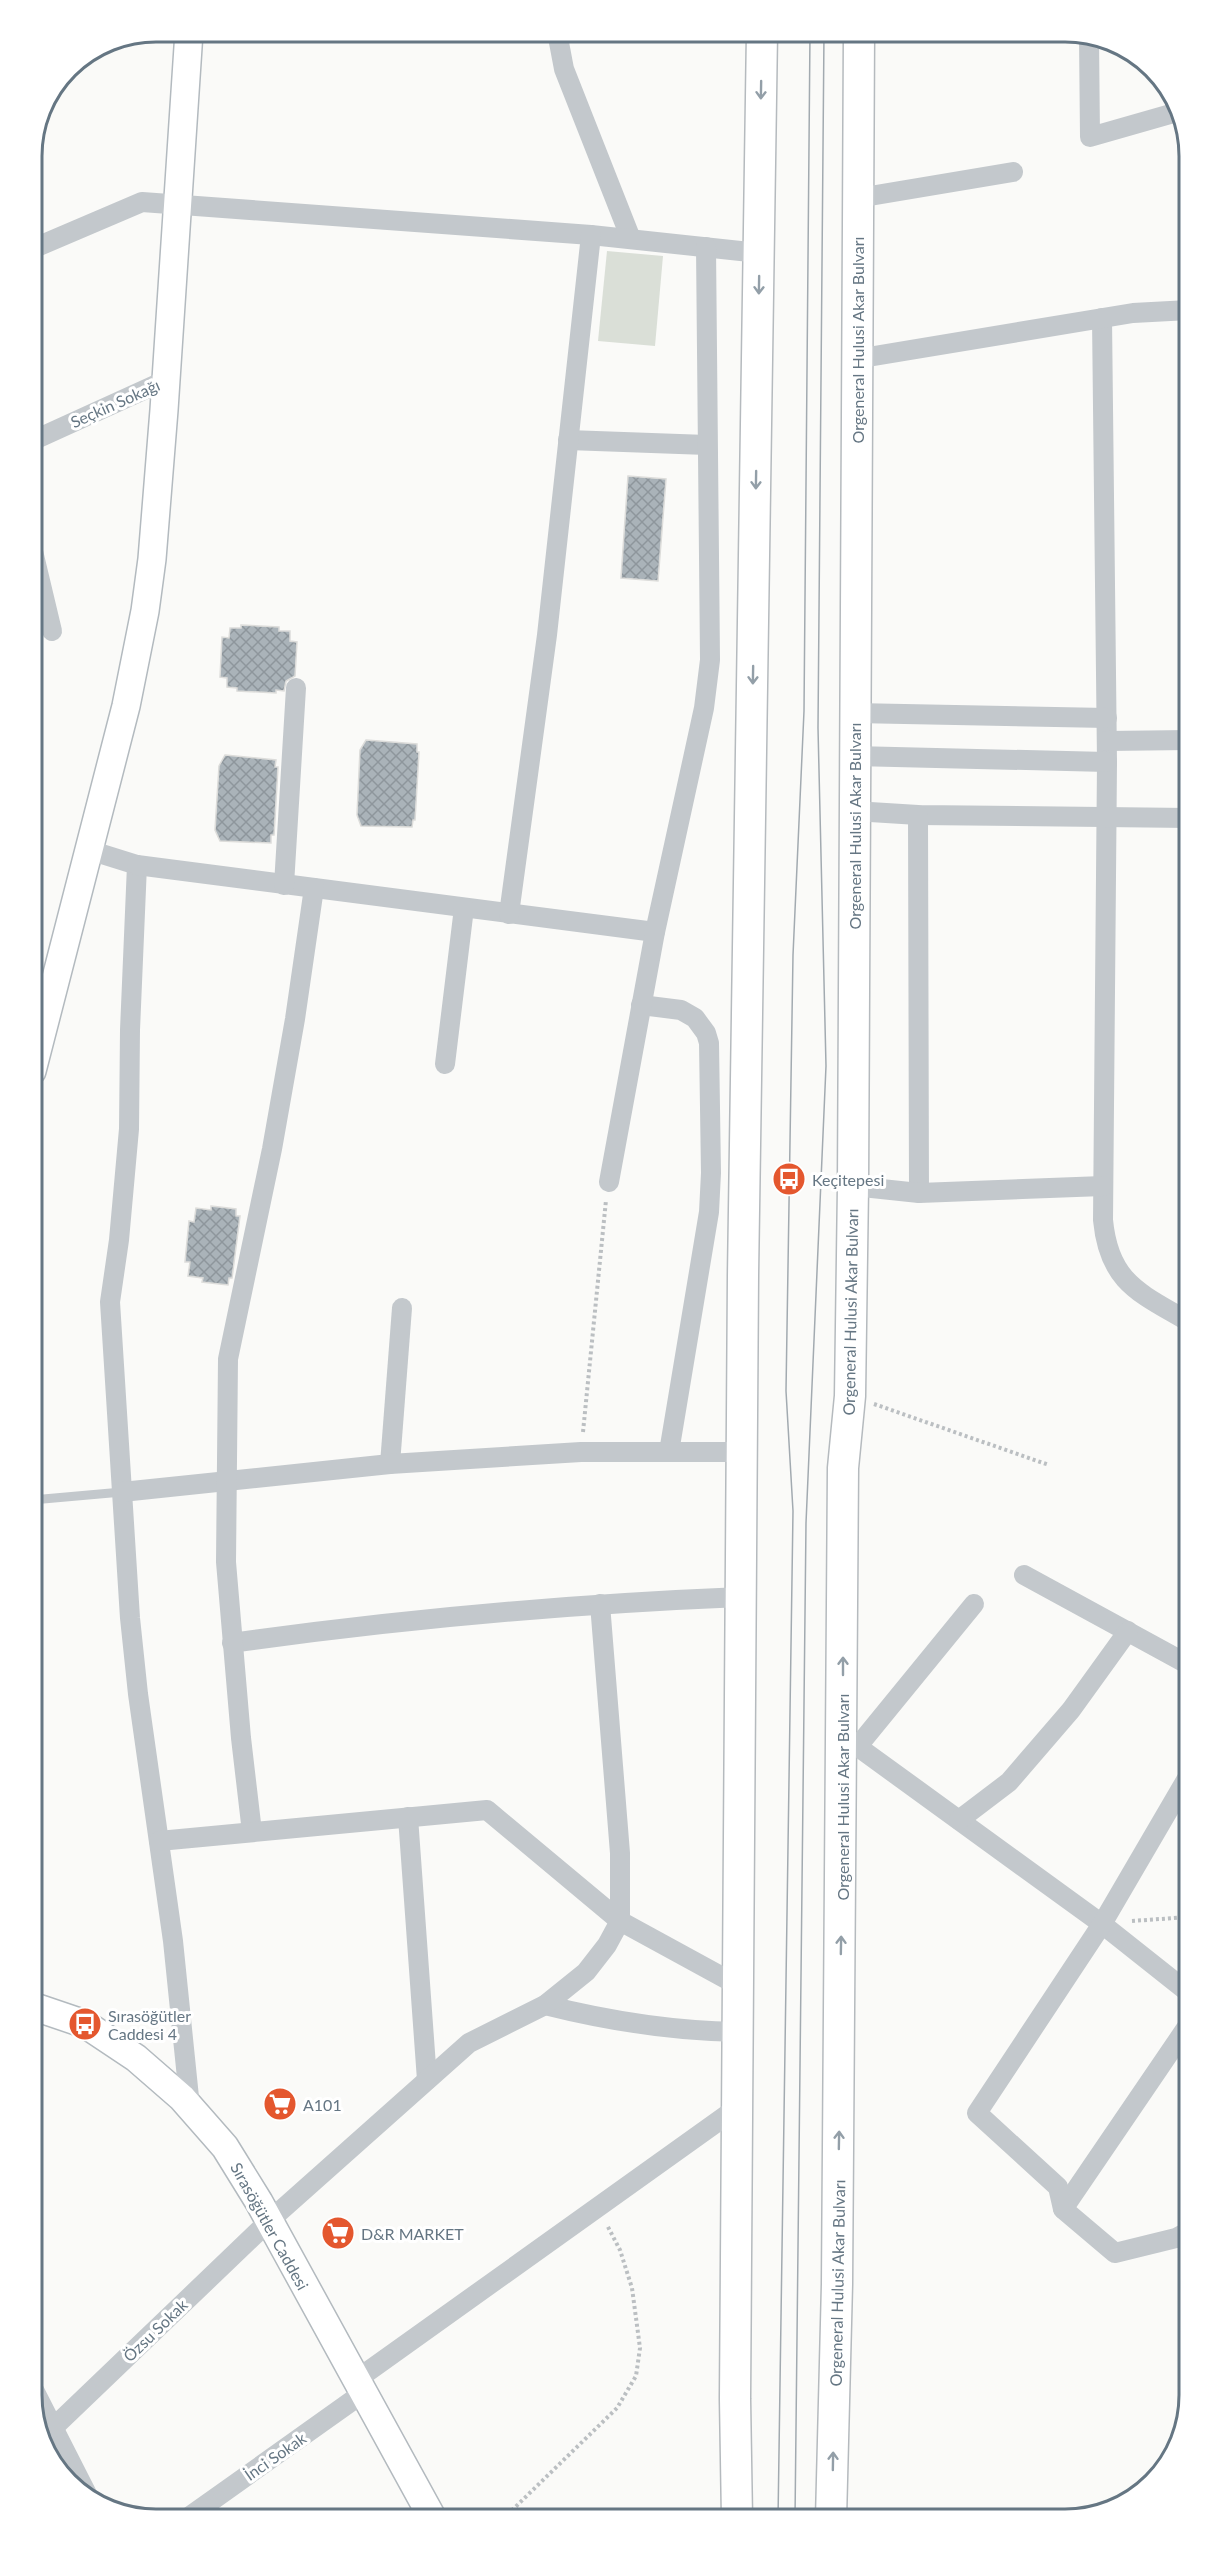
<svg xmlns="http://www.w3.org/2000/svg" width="1221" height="2551" viewBox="0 0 1221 2551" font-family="Lato,sans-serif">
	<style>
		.pitch { fill: #dadfd7 }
		.building { fill: url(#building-cross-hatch); stroke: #dcdcda; stroke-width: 1.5 }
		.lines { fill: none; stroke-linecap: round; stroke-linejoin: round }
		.secondary-casing { stroke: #b3babf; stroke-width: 30 }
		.primary-casing { stroke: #b5babe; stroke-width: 33 }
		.path { stroke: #bbbfc2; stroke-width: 4; stroke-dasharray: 3 3; stroke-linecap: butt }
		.lane { stroke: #c3c8cc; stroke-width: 9 }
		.street { stroke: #c3c8cc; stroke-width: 20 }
		.secondary { stroke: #fff; stroke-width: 27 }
		.primary { stroke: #fff; stroke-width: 30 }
		.tram { stroke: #a2aab0; stroke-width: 1.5 }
		.oneway { stroke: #939fa8 }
		.labels { text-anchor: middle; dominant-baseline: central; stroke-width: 6; stroke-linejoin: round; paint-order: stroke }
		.street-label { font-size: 16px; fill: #657683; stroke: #fff }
		.poi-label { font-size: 16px; fill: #657683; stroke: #fff; text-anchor: start }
		.rim { fill: none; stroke: #657683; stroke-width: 3 }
	</style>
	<defs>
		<pattern id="building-cross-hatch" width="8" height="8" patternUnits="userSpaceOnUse" patternTransform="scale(1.5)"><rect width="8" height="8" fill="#aab3b9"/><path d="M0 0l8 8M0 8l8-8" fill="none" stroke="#8e969c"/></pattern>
	</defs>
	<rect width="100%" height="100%" fill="#fafaf8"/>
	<path class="pitch" d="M 607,251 L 663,256 L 655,346 L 598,341 Z"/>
	<g class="building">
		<path d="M 628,476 L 666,479 L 658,581 L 621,578 Z"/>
		<path d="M 241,625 L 279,627 L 279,631 L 290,631 L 290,641 L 297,642 L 295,676 L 286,681 L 284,691 L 276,690 L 276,693 L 237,691 L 237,688 L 227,687 L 227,678 L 220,677 L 222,637 L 229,638 L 230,628 L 241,628 Z"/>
		<path d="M 366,740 L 417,744 L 417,752 L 419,752 L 415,820 L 413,820 L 412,827 L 361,826 L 357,815 L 360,750 Z"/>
		<path d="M 225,755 L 276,760 L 275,767 L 278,767 L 274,835 L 271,835 L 271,843 L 220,841 L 215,830 L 219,766 Z"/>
		<path d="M 211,1206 L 236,1209 L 236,1216 L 240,1216 L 232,1278 L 229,1278 L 228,1285 L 202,1282 L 203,1278 L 188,1276 L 190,1262 L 185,1262 L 189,1221 L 194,1222 L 196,1208 L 211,1210 Z"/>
	</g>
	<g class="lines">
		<g class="secondary-casing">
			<g id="secondary">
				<path d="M 32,1071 L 126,706 L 145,611 L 152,559 L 164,410 L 189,32"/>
				<path d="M 32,2006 L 85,2024 L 136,2058 L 182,2098 L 225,2147 L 259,2202 L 433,2519"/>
			</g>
		</g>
		<g class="primary-casing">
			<g id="primary">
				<path d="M 737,2519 L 735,2399 L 743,1276 L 762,32"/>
				<path d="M 831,2519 L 837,2284 L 843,1468 L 850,1396 L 853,1186 L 859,32"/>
			</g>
		</g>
		<g class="path">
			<path d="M 874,1404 L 1049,1465"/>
			<path d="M 583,1432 L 606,1200"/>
			<path d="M 1132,1921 L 1189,1917"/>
			<path d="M 503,2519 L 617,2408 L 636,2376 L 640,2348 L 632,2288 L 620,2250 L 607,2225"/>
		</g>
		<path class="lane" d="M 32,1500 L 122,1492"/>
		<g class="street">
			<path d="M 557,32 L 564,69 L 631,239"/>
			<path d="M 1089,37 L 1090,137 L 1181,111"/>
			<path d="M 858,198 L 1013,172"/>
			<path d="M 32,249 L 142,202 L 591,235 L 759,253"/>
			<path d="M 1102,318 L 1107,762 L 1103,1220 C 1109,1283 1140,1293 1189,1322"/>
			<path d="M 856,359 L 1133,313 L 1189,310"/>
			<path d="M 568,440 L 707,445"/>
			<path d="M 32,441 L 166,380"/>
			<path d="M 32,547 L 52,631"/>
			<path d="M 854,713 L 1107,718"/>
			<path d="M 1107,741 L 1189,740"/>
			<path d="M 854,756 L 1107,762"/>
			<path d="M 854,811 L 918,815 L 1189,818"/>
			<path d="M 918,815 L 919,1193"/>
			<path d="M 89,850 L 137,865 L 130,1030 L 129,1129 L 119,1240 L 110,1302 L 130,1618 L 138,1694 L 173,1941 L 190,2107"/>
			<path d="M 137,865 L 655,932"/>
			<path d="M 284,885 L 296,688"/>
			<path d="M 509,914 L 547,635 L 591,235"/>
			<path d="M 32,983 L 50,998"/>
			<path d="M 641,1005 L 681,1010 L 695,1018 L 706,1033 L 709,1043 L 711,1173 L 709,1212 L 669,1452"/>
			<path d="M 445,1064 L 464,908"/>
			<path d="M 609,1182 L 655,932 L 704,708 L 710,660 L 706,247"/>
			<path d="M 853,1186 L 919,1193 L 1103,1186"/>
			<path d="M 390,1464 L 402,1308"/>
			<path d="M 122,1492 L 390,1464 L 581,1452 L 742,1452"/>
			<path d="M 1024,1575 L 1189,1665"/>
			<path d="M 232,1643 C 401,1619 570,1604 741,1597"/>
			<path d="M 843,1736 L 1102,1924 L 1189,1993"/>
			<path d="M 858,1746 L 974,1604"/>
			<path d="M 408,1817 L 427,2080"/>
			<path d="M 959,1820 L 1009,1782 L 1071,1710 L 1128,1631"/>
			<path d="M 252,1832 L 241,1738 L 226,1562 L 228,1359 L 272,1149 L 295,1019 L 314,888"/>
			<path d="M 159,1841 L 487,1810 L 620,1921 L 739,1986"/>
			<path d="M 545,2005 C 609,2021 672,2031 738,2032"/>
			<path d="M 1063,2209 L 1189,2024"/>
			<path d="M 1189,2231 L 1176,2238 L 1115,2253 L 1063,2209 L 1058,2187 L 977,2113 L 1102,1924 L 1189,1775"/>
			<path d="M 356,2380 L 738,2107"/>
			<path d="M 32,2386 L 90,2500"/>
			<path d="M 39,2434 L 54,2427 L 269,2221 L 469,2043 L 545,2005 L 586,1972 L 607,1945 L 620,1921 L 620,1853 L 600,1604"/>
			<path d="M 186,2519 L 363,2393"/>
		</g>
		<use href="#secondary" class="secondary"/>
		<use href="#primary" class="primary"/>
		<g class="tram">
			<path d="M 778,2519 L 793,1511 L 786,1391 L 793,955 L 804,711 L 810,32"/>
			<path d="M 795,2519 L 806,1523 L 826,1066 L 818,728 L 824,32"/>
		</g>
	</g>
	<defs><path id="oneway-shaft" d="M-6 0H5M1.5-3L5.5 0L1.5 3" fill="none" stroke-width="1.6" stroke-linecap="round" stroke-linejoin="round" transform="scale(1.5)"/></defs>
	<g class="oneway">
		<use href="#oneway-shaft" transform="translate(761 90) rotate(91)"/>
		<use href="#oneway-shaft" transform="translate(759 285) rotate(91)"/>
		<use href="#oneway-shaft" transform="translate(756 480) rotate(91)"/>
		<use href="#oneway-shaft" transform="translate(753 675) rotate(91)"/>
		<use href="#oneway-shaft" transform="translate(843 1666) rotate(-90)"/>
		<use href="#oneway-shaft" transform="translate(841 1945) rotate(-89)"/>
		<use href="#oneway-shaft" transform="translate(839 2140) rotate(-89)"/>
		<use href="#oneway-shaft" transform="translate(833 2461) rotate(-89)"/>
	</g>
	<defs>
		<g id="bus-disc" transform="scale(1.725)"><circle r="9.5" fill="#e4572e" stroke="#fff"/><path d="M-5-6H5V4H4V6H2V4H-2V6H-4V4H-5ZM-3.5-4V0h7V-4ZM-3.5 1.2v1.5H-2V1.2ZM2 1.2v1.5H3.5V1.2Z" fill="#fff"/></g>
		<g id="supermarket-disc" transform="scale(1.725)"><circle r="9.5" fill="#e4572e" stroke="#fff"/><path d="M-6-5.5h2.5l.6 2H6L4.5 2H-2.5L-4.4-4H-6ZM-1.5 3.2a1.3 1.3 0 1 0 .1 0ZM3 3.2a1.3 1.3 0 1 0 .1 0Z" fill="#fff"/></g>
	</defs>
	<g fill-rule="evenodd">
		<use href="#bus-disc" x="789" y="1179"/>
		<use href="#bus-disc" x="85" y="2024"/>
		<use href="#supermarket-disc" x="280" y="2104"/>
		<use href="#supermarket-disc" x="338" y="2233"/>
	</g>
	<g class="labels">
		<g class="street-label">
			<text transform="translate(857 340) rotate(-90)">Orgeneral Hulusi Akar Bulvarı</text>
			<text transform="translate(115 403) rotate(-24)">Seçkin Sokağı</text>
			<text transform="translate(854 826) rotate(-90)">Orgeneral Hulusi Akar Bulvarı</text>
			<text transform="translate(850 1312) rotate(-89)">Orgeneral Hulusi Akar Bulvarı</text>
			<text transform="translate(842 1797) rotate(-90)">Orgeneral Hulusi Akar Bulvarı</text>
			<text transform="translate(270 2226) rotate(61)">Sırasöğütler Caddesi</text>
			<text transform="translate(837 2283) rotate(-89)">Orgeneral Hulusi Akar Bulvarı</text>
			<text transform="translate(155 2330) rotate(-44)">Özsu Sokak</text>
			<text transform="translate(275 2456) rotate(-35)">İnci Sokak</text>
		</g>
		<g class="poi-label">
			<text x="812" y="1179">Keçitepesi</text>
			<text x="108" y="2015">Sırasöğütler<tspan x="108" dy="18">Caddesi 4</tspan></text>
			<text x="303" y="2104">A101</text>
			<text x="361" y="2233">D&amp;R MARKET</text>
		</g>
	</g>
	<path d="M0 0H1221V2551H0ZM156 42H1065A114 114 0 0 1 1179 156V2395A114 114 0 0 1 1065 2509H156A114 114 0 0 1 42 2395V156A114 114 0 0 1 156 42Z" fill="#fff" fill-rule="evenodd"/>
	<path class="rim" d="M156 42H1065A114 114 0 0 1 1179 156V2395A114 114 0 0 1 1065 2509H156A114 114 0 0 1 42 2395V156A114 114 0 0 1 156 42Z"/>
</svg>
